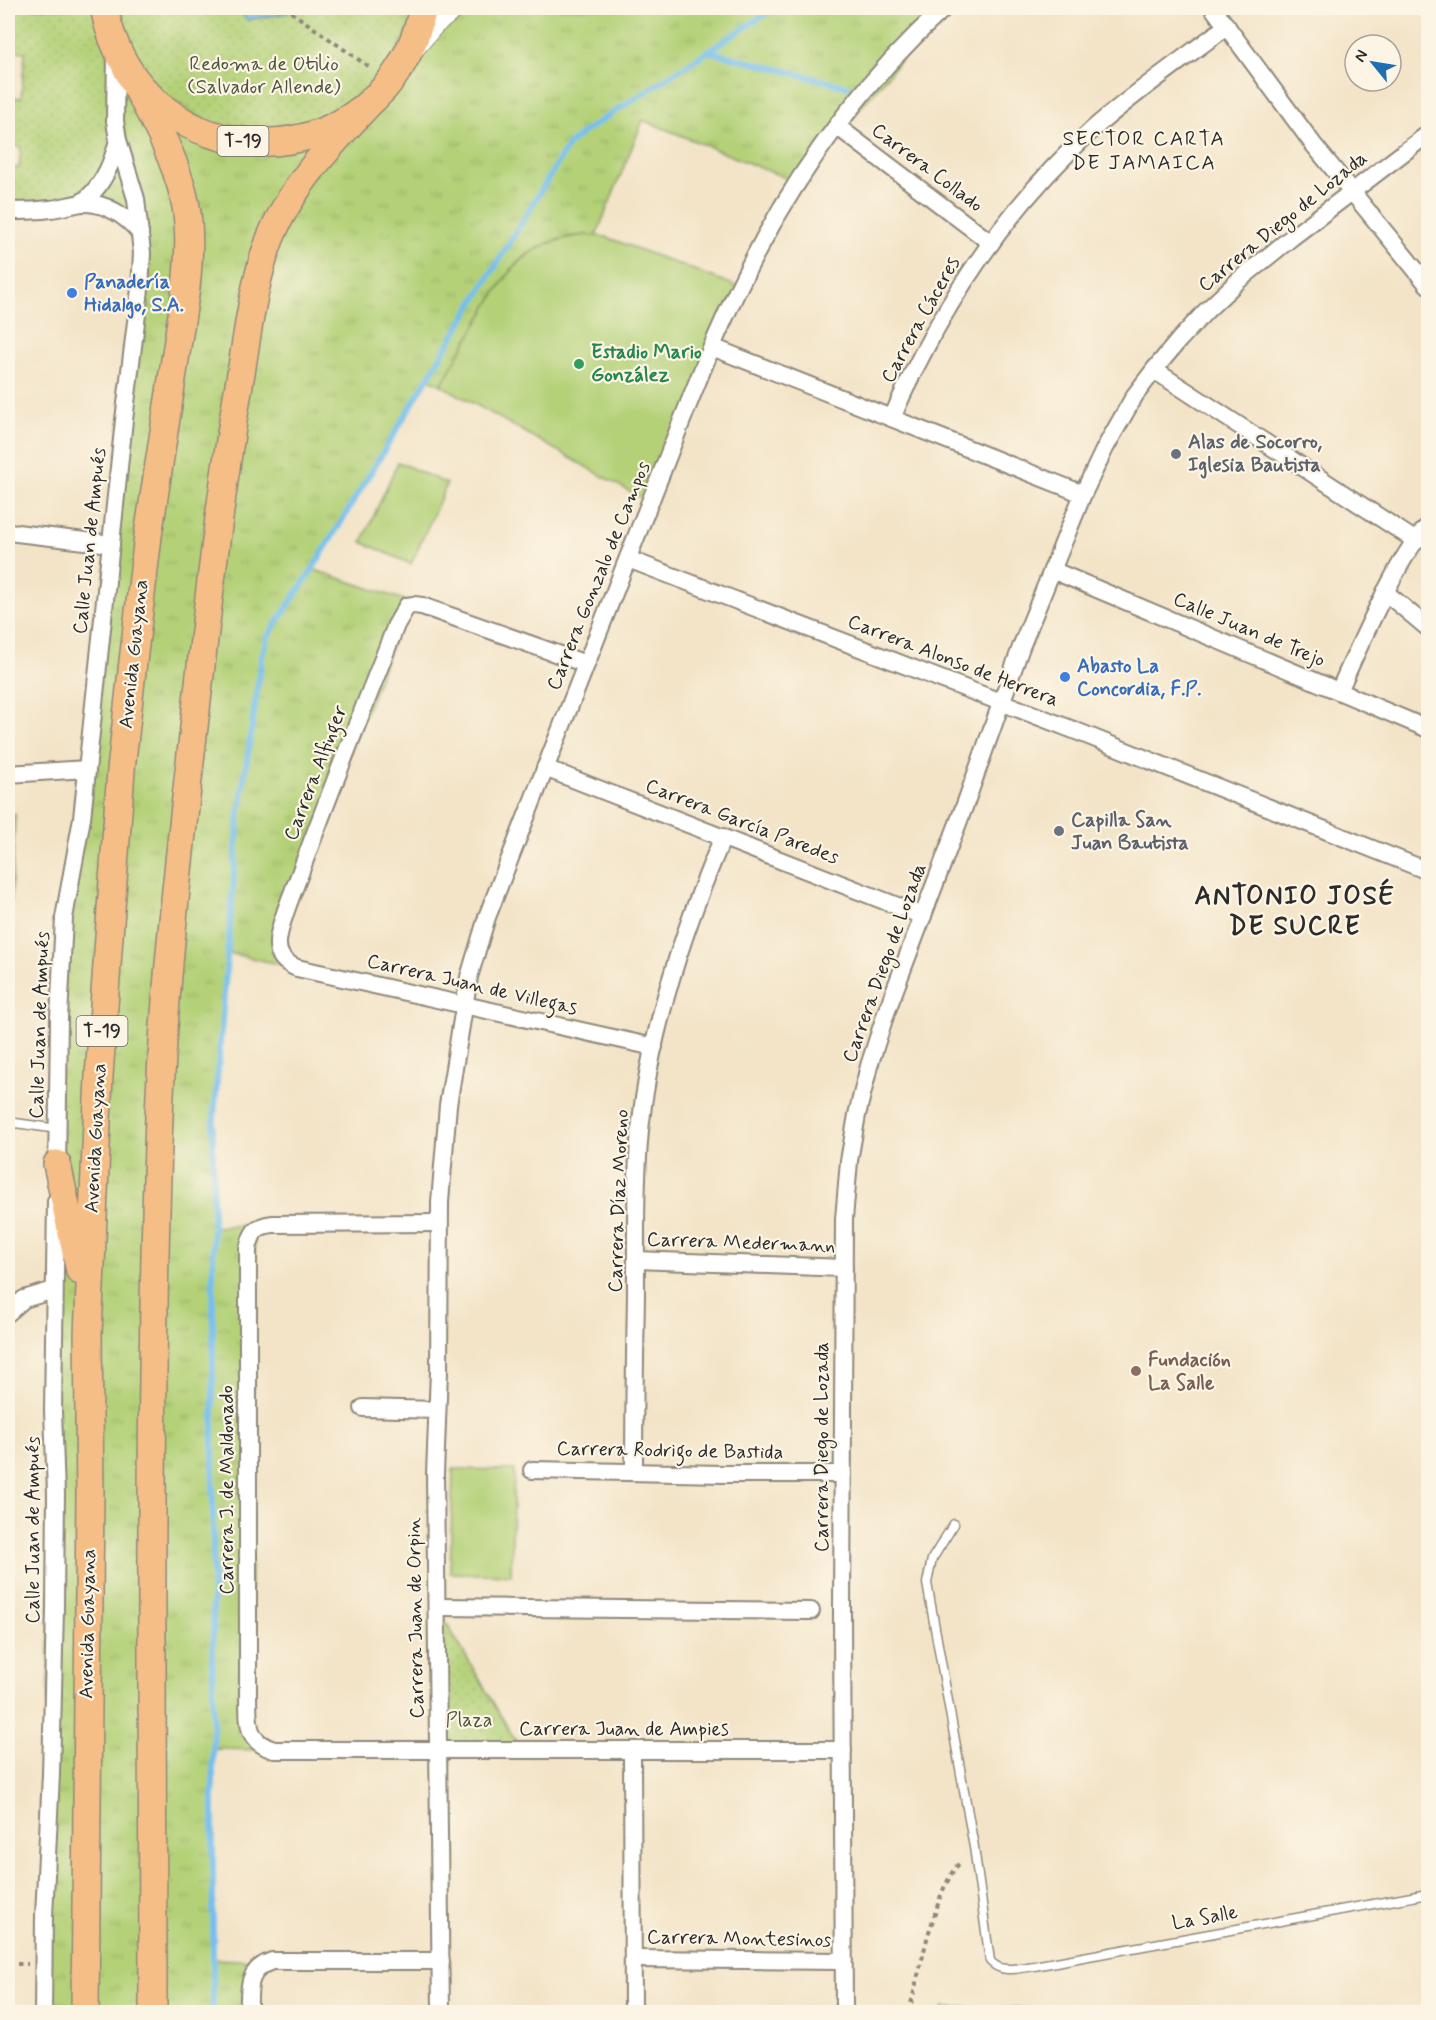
<svg xmlns="http://www.w3.org/2000/svg" width="1436" height="2020" viewBox="0 0 1436 2020" font-family="Mynerve,sans-serif">
	<style>
		.grass { fill: url(#grass-tufts); stroke: #707e52; stroke-width: 1.5 }
		.park { fill: url(#park-dots); stroke: #707e52; stroke-width: 1.5 }
		.pitch { fill: #b4d178; stroke: #707e52; stroke-width: 1.5 }
		.water { fill: url(#water-waves); stroke: #50758c; stroke-width: 1.5 }
		.lines { fill: none; stroke-linecap: round; stroke-linejoin: round }
		.stream { stroke: #75bfee; stroke-width: 6 }
		.service-casing { stroke: #8f887a; stroke-width: 11 }
		.minor-casing { stroke: #8f887a; stroke-width: 20 }
		.tertiary-casing { stroke: #8f887a; stroke-width: 22 }
		.trunk-casing { stroke: #8f887a; stroke-width: 30 }
		.path { stroke: #8f887a; stroke-width: 4; stroke-dasharray: 4.5 4.5; stroke-linecap: butt }
		.service { stroke: #fff; stroke-width: 8 }
		.minor { stroke: #fff; stroke-width: 16 }
		.tertiary { stroke: #fff; stroke-width: 20 }
		.trunk { stroke: #f6be87; stroke-width: 27 }
		.shop-dot { fill: #3f7fe0; stroke: #fcf5e5; stroke-width: 2 }
		.leisure-dot { fill: #2e9e5b; stroke: #fcf5e5; stroke-width: 2 }
		.worship-dot { fill: #6b7280; stroke: #fcf5e5; stroke-width: 2 }
		.education-dot { fill: #8d6e63; stroke: #fcf5e5; stroke-width: 2 }
		.labels { text-anchor: middle; dominant-baseline: central; stroke-width: 4.5; stroke-linejoin: round; paint-order: stroke }
		.shield { fill: #fcf5e5; stroke: #6a6863; stroke-width: 1.5 }
		.shield-label { font-size: 18px; font-weight: bold; fill: #2b2b2b }
		.park-label { font-size: 20px; fill: #4d543e; stroke: #fcf5e5 }
		.street-label { font-size: 20px; fill: #2b2b2b; stroke: #fcf5e5 }
		.shop-label { font-size: 20px; font-weight: bold; fill: #366cbe; stroke: #fcf5e5; text-anchor: start }
		.leisure-label { font-size: 20px; font-weight: bold; fill: #27864d; stroke: #fcf5e5; text-anchor: start }
		.worship-label { font-size: 20px; font-weight: bold; fill: #5b616d; stroke: #fcf5e5; text-anchor: start }
		.education-label { font-size: 20px; font-weight: bold; fill: #785e54; stroke: #fcf5e5; text-anchor: start }
		.neighbourhood-label { font-size: 21px; letter-spacing: 1.5px; fill: #2b2b2b; stroke: #fcf5e5 }
		.district-label { font-size: 26px; font-weight: bold; letter-spacing: 1.5px; fill: #2b2b2b; stroke: #fcf5e5 }
	</style>
	<defs>
		<pattern id="grass-tufts" width="24" height="20" patternUnits="userSpaceOnUse" patternTransform="scale(1.5)"><rect width="24" height="20" fill="#b4d178"/><path d="M3 7l-1-3M5 7V3M7 7l1-3M15 17l-1-3M17 17v-4M19 17l1-3" fill="none" stroke="#9bb468"/></pattern>
		<pattern id="park-dots" width="8" height="8" patternUnits="userSpaceOnUse" patternTransform="scale(1.5)"><rect width="8" height="8" fill="#b4d178"/><path d="M2 2h.1M6 6h.1" fill="none" stroke="#9bb468" stroke-width="1.8" stroke-linecap="round"/></pattern>
		<pattern id="water-waves" width="16" height="10" patternUnits="userSpaceOnUse" patternTransform="scale(1.5)"><rect width="16" height="10" fill="#75bfee"/><path d="M0 5q4-4 8 0t8 0" fill="none" stroke="#65a4cc"/></pattern>
	</defs>
	<rect width="100%" height="100%" fill="#fcf5e5"/>
	<filter id="ink" filterUnits="userSpaceOnUse"><feTurbulence type="fractalNoise" baseFrequency=".0167" numOctaves="2"/><feDisplacementMap in="SourceGraphic" scale="12" xChannelSelector="R" yChannelSelector="G"/><feConvolveMatrix kernelMatrix="1 2 1 2 8 2 1 2 1" color-interpolation-filters="sRGB"/></filter>
	<filter id="wash" filterUnits="userSpaceOnUse"><feTurbulence type="fractalNoise" baseFrequency=".008" numOctaves="4" result="noise"/><feDisplacementMap in="SourceGraphic" scale="24" xChannelSelector="R" yChannelSelector="G"/><feGaussianBlur stdDeviation="1.35" result="paint"/><feColorMatrix in="noise" values="0 0 0 0 0 0 0 0 0 0 0 0 0 0 0 0 0 1.4 0 .05"/><feComposite in="paint" operator="in"/></filter>
	<g filter="url(#wash)">
		<rect width="100%" height="100%" fill="#f3e4c8"/>
		<path class="grass" d="M 423,8 L 944,8 L 798,183 L 643,120 L 596,236 C 565,232 529,247 510,271 C 498,287 488,305 478,322 C 466,343 453,364 441,385 L 428,378 L 312,569 L 422,606 L 407,606 L 279,936 L 297,968 L 228,953 L 213,1129 L 213,1227 L 273,1224 L 255,1231 L 249,1725 L 274,1750 L 212,1749 L 212,1959 L 272,1961 L 261,1965 L 249,2012 L 43,2012 L 59,1018 L 140,233 L 91,203 L 116,47 Z"/>
		<g class="park">
			<path d="M 8,8 L 423,8 L 358,112 L 232,140 L 126,67 L 118,140 L 89,197 L 8,211 L 9,168 L 19,168 L 21,147 L 11,146 L 13,97 L 21,98 L 25,52 L 8,50 Z"/>
			<path d="M 437,1607 L 521,1750 L 439,1750 Z"/>
		</g>
		<g class="pitch">
			<path d="M 587,235 L 606,237 L 739,287 L 650,503 L 441,385 C 454,363 467,340 481,317 C 510,268 526,241 587,235 Z"/>
			<path d="M 398,462 L 447,484 L 411,564 L 362,542 Z"/>
			<path d="M 8,814 L 15,814 L 11,902 L 8,903 Z"/>
			<path d="M 453,1469 L 514,1470 L 511,1575 L 450,1573 Z"/>
			<path d="M 943,2007 L 1174,2012 L 943,2012 Z"/>
		</g>
		<path class="water" d="M 237,8 L 290,8 L 288,13 L 247,20 Z"/>
		<g class="lines">
			<g class="stream">
				<path d="M 707,51 L 849,87"/>
				<path d="M 213,2012 L 213,1129 L 239,815 L 262,656 L 268,636 L 312,570 L 569,144 L 585,131 L 775,8"/>
			</g>
		</g>
	</g>
	<g filter="url(#ink)">
		<g class="lines">
			<g class="service-casing">
				<g id="service">
					<path d="M 8,1122 L 58,1129"/>
					<path d="M 954,1524 L 932,1559 L 927,1583 L 974,1847 L 990,1961 C 1001,1974 1019,1968 1034,1966 L 1428,1894"/>
				</g>
			</g>
			<g class="minor-casing">
				<g id="minor">
					<path d="M 1213,8 L 1313,144 L 1428,285"/>
					<path d="M 838,127 L 991,243"/>
					<path d="M 81,203 C 102,188 112,165 118,140"/>
					<path d="M 8,211 C 22,211 36,211 50,209 C 62,208 72,204 83,203 C 106,202 127,217 140,233"/>
					<path d="M 712,347 L 1083,494"/>
					<path d="M 1154,370 L 1416,541"/>
					<path d="M 892,418 C 939,309 1005,209 1093,129 C 1135,92 1182,60 1227,26"/>
					<path d="M 8,532 L 111,544"/>
					<path d="M 628,559 L 1071,729 L 1428,871"/>
					<path d="M 1052,570 L 1428,729"/>
					<path d="M 1385,592 L 1428,628"/>
					<path d="M 586,664 L 422,606 L 414,605 L 407,606 L 396,625 C 364,708 330,791 299,876 C 293,892 277,929 278,945 C 278,957 287,964 297,968 L 654,1047"/>
					<path d="M 1339,691 C 1355,655 1371,619 1389,585 C 1400,564 1412,542 1428,526"/>
					<path d="M 545,768 L 923,916"/>
					<path d="M 8,774 L 87,769"/>
					<path d="M 57,1172 L 59,1018 L 64,918 L 82,818 L 124,420 L 140,289 L 142,253 L 136,199 L 118,140 L 115,121 L 116,54"/>
					<path d="M 439,1223 L 273,1224 C 255,1226 252,1232 248,1249 L 248,1695 C 249,1720 244,1741 274,1750 L 843,1750"/>
					<path d="M 636,1260 L 844,1268"/>
					<path d="M 8,1313 L 24,1299 L 54,1290"/>
					<path d="M 363,1408 L 437,1410"/>
					<path d="M 532,1470 L 723,1474 L 843,1474"/>
					<path d="M 634,1472 C 634,1413 635,1353 636,1294 C 636,1239 635,1185 640,1130 C 650,1029 683,930 723,837"/>
					<path d="M 437,1607 L 811,1611"/>
					<path d="M 632,1750 L 633,2012"/>
					<path d="M 633,1959 L 843,1961"/>
					<path d="M 43,2012 L 44,1916 L 51,1774 L 55,1609 L 56,1494 L 53,1411 L 56,1201"/>
					<path d="M 249,2012 C 249,1989 246,1970 272,1961 L 441,1961"/>
					<path d="M 441,2012 L 435,1474 L 439,1371 L 440,1202 L 448,1105 L 469,977 L 487,917 L 503,876 C 549,758 596,640 642,522 C 676,438 706,352 747,271 C 796,173 863,82 944,8"/>
					<path d="M 844,2012 L 842,1613 L 844,1219 L 849,1161 L 857,1115 L 869,1066 L 886,1013 L 966,802 L 1021,647 L 1083,494 L 1105,448 L 1135,395 L 1154,370 L 1179,340 L 1206,311 L 1239,280 L 1291,238 L 1428,134"/>
				</g>
			</g>
			<g class="tertiary-casing">
				<path id="tertiary" d="M 412,51 L 434,25 L 455,8"/>
			</g>
			<g class="trunk-casing">
				<g id="trunk">
					<path d="M 104,8 C 141,188 386,186 423,8"/>
					<path d="M 57,1164 L 80,1271"/>
					<path d="M 85,2012 L 90,1494 L 88,1335 L 99,1076 L 121,770 L 134,653 L 148,536 L 186,288 C 189,258 191,226 184,197 C 173,151 147,108 126,67"/>
					<path d="M 153,2012 C 153,1714 148,1415 159,1117 C 165,966 184,816 201,666 C 212,568 224,470 241,373 C 248,329 254,281 270,239 C 292,184 335,140 375,97"/>
				</g>
			</g>
			<g class="path">
				<path d="M 291,12 L 369,67"/>
				<path d="M 8,1964 L 28,1964"/>
				<path d="M 909,2012 L 928,1935 L 942,1892 L 954,1869 L 962,1861"/>
			</g>
			<use href="#service" class="service"/>
			<use href="#minor" class="minor"/>
			<use href="#tertiary" class="tertiary"/>
			<use href="#trunk" class="trunk"/>
		</g>
	</g>
	<g class="shop-dot">
		<circle cx="72" cy="293" r="6"/>
		<circle cx="1065" cy="677" r="6"/>
	</g>
	<circle class="leisure-dot" cx="579" cy="364" r="6"/>
	<g class="worship-dot">
		<circle cx="1176" cy="454" r="6"/>
		<circle cx="1059" cy="831" r="6"/>
	</g>
	<circle class="education-dot" cx="1136" cy="1371" r="6"/>
	<g class="labels">
		<g class="shield">
			<rect x="217.5" y="126" width="51" height="30" rx="4.5"/>
			<rect x="76.5" y="1016" width="51" height="30" rx="4.5"/>
		</g>
		<g class="shield-label">
			<text x="243" y="141">T-19</text>
			<text x="102" y="1031">T-19</text>
		</g>
		<g class="park-label">
			<text x="264" y="64">Redoma de Otilio<tspan x="264" dy="23">(Salvador Allende)</tspan></text>
			<text x="469" y="1720">Plaza</text>
		</g>
		<g class="street-label">
			<text transform="translate(927 168) rotate(37)">Carrera Collado</text>
			<text transform="translate(1283 222) rotate(-39)">Carrera Diego de Lozada</text>
			<text transform="translate(921 320) rotate(-61)">Carrera Cáceres</text>
			<text transform="translate(90 541) rotate(-84)">Calle Juan de Ampués</text>
			<text transform="translate(599 576) rotate(-68)">Carrera Gonzalo de Campos</text>
			<text transform="translate(1249 630) rotate(23)">Calle Juan de Trejo</text>
			<text transform="translate(134 654) rotate(-84)">Avenida Guayana</text>
			<text transform="translate(953 661) rotate(21)">Carrera Alonso de Herrera</text>
			<text transform="translate(316 773) rotate(-69)">Carrera Alfinger</text>
			<text transform="translate(742 822) rotate(21)">Carrera García Paredes</text>
			<text transform="translate(885 963) rotate(-70)">Carrera Diego de Lozada</text>
			<text transform="translate(472 985) rotate(13)">Carrera Juan de Villegas</text>
			<text transform="translate(40 1025) rotate(-88)">Calle Juan de Ampués</text>
			<text transform="translate(96 1138) rotate(-87)">Avenida Guayana</text>
			<text transform="translate(619 1201) rotate(-88)">Carrera Díaz Moreno</text>
			<text transform="translate(741 1243) rotate(2)">Carrera Medermann</text>
			<text transform="translate(822 1447) rotate(-90)">Carrera Diego de Lozada</text>
			<text transform="translate(670 1451) rotate(1)">Carrera Rodrigo de Bastida</text>
			<text transform="translate(227 1490) rotate(-90)">Carrera J. de Maldonado</text>
			<text transform="translate(33 1530) rotate(-90)">Calle Juan de Ampués</text>
			<text transform="translate(416 1618) rotate(-91)">Carrera Juan de Orpin</text>
			<text transform="translate(88 1624) rotate(-89)">Avenida Guayana</text>
			<text x="624" y="1729">Carrera Juan de Ampies</text>
			<text transform="translate(1205 1918) rotate(-10)">La Salle</text>
			<text transform="translate(739 1939) rotate(1)">Carrera Montesinos</text>
		</g>
		<g class="shop-label">
			<text x="84" y="282">Panadería<tspan x="84" dy="23">Hidalgo, S.A.</tspan></text>
			<text x="1077" y="666">Abasto La<tspan x="1077" dy="23">Concordia, F.P.</tspan></text>
		</g>
		<g class="leisure-label">
			<text x="591" y="352">Estadio Mario<tspan x="591" dy="23">González</tspan></text>
		</g>
		<g class="worship-label">
			<text x="1188" y="442">Alas de Socorro,<tspan x="1188" dy="23">Iglesia Bautista</tspan></text>
			<text x="1071" y="820">Capilla San<tspan x="1071" dy="23">Juan Bautista</tspan></text>
		</g>
		<g class="education-label">
			<text x="1148" y="1360">Fundación<tspan x="1148" dy="23">La Salle</tspan></text>
		</g>
		<g class="neighbourhood-label">
			<text x="1144" y="139">SECTOR CARTA<tspan x="1144" dy="24">DE JAMAICA</tspan></text>
		</g>
		<g class="district-label">
			<text x="1295" y="897">ANTONIO JOSÉ<tspan x="1295" dy="30">DE SUCRE</tspan></text>
		</g>
	</g>
	<rect width="1436" height="2020" fill="none" stroke="#fcf5e5" stroke-width="30"/>
	<g transform="translate(1373 63) rotate(300)"><circle r="28" fill="#fcf5e5" stroke="#a8a49b" stroke-width="1.5"/>
	<path d="M0-4.5L10 22L0 15L-10 22Z" fill="#1f6fb2"/>
	<text y="-9" font-size="16" font-weight="bold" text-anchor="middle" fill="#2b2b2b">N</text>
	</g>
</svg>
